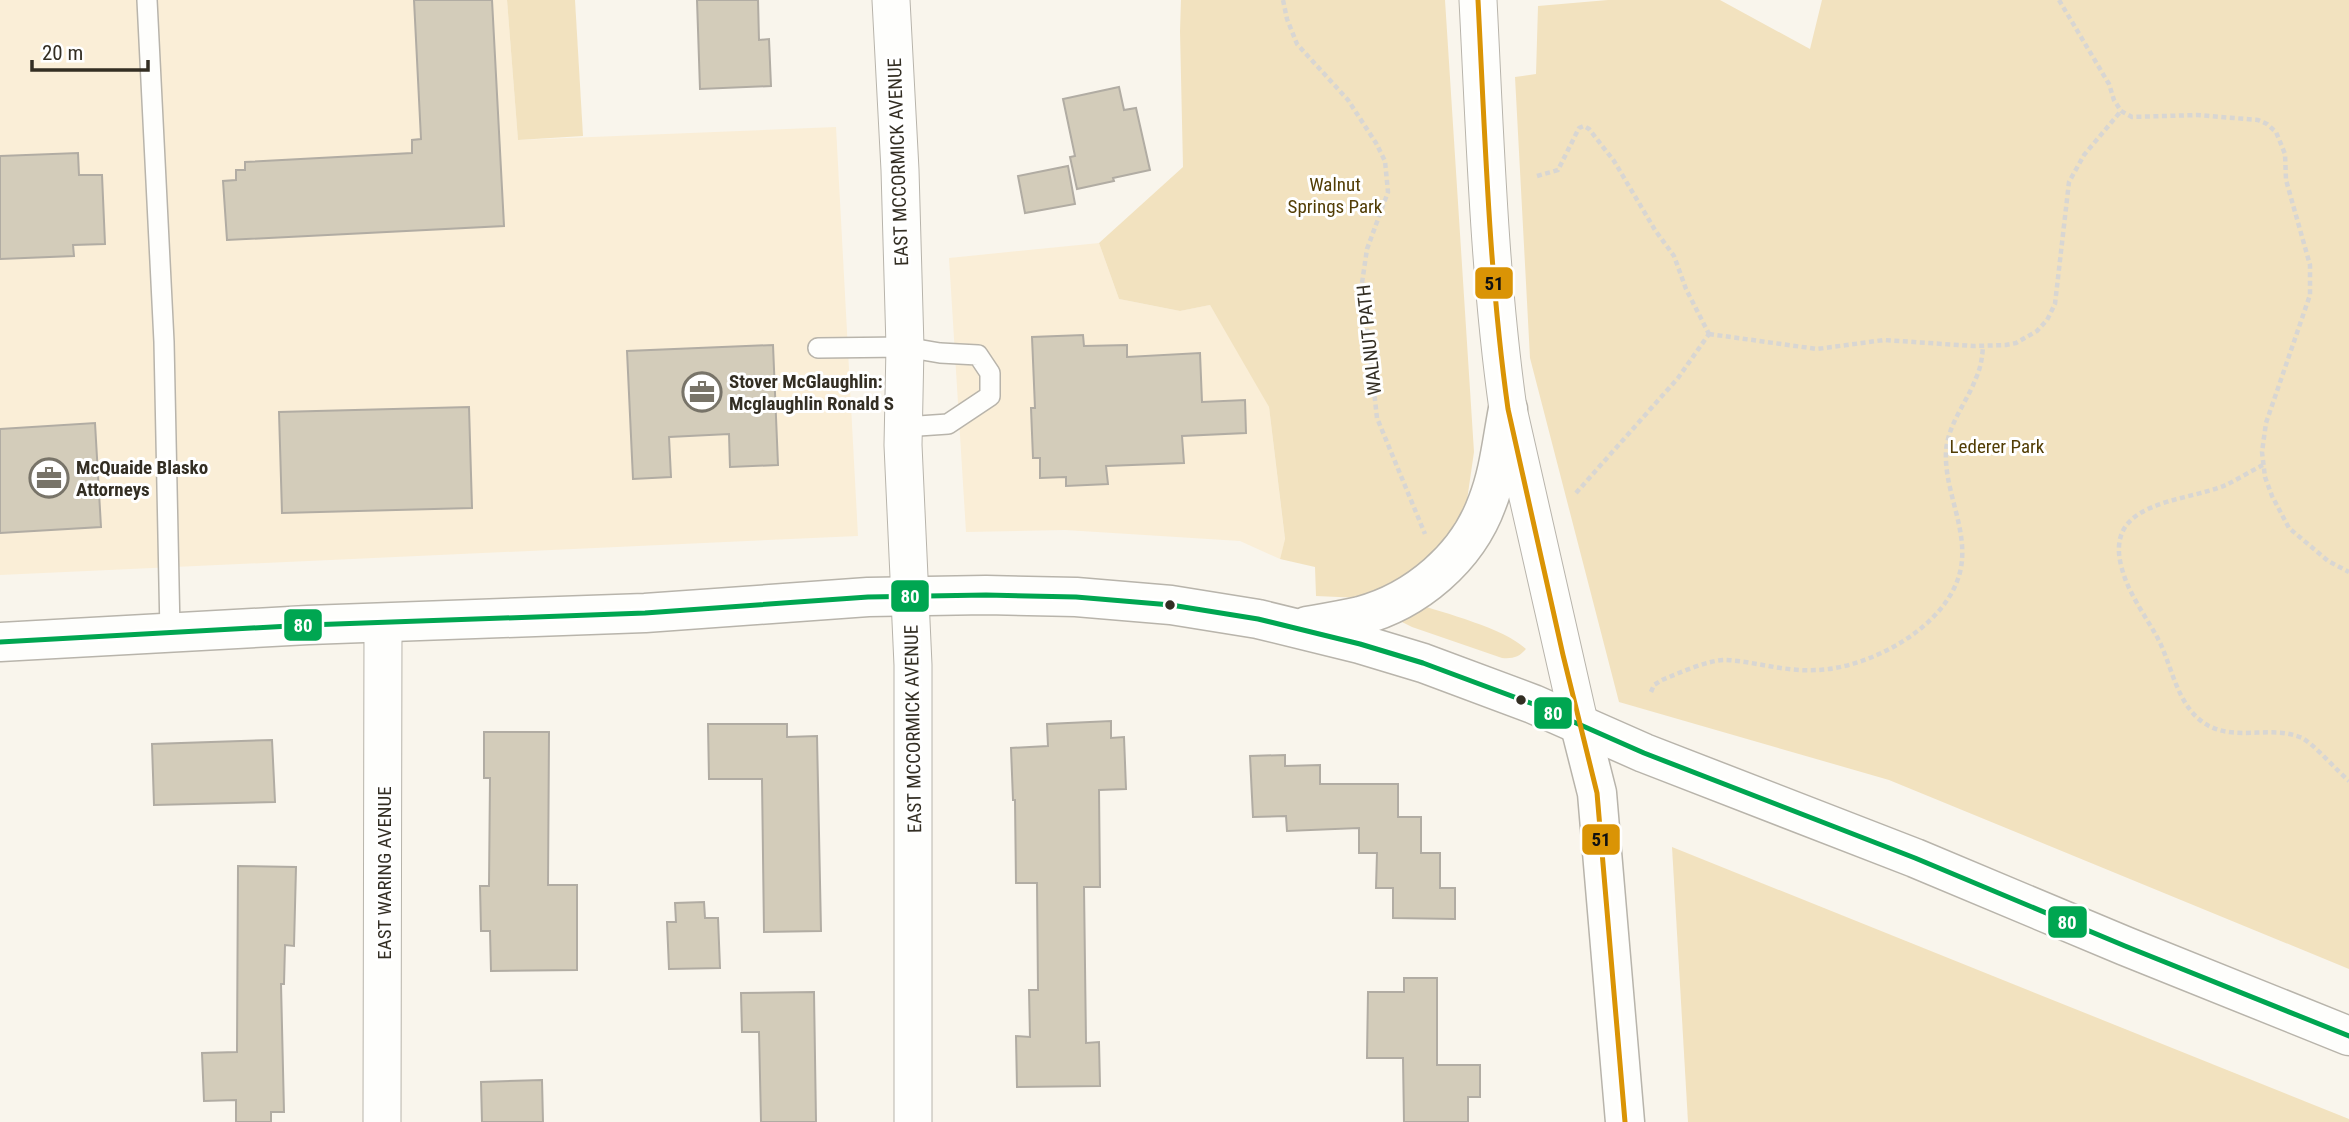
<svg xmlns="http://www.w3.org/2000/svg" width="2349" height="1122" viewBox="0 0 2349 1122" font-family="'Roboto Condensed',sans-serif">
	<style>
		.built { fill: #faeed7 }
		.green { fill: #f2e2bf }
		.building { fill: #d3ccba; stroke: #b1aca3; stroke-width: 2 }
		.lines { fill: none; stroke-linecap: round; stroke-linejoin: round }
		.lane-casing { stroke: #b8b4ab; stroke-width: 22 }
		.street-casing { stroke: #b8b4ab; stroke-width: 39 }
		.secondary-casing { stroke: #b8b4ab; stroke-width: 41 }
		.path { stroke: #d8d6d3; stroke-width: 4.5; stroke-dasharray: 5 3.5; stroke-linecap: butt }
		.lane { stroke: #fefefc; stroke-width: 19 }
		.street { stroke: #fefefc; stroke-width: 37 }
		.secondary { stroke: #fefefc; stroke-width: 38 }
		.bus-1-casing { stroke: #fff; stroke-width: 10 }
		.bus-2-casing { stroke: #fff; stroke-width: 10 }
		.bus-1 { stroke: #00a651; stroke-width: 5 }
		.bus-2 { stroke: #da9405; stroke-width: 5 }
		.bus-dot { fill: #332e23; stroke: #fff; stroke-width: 2.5 }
		.labels { text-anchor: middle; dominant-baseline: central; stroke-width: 6; stroke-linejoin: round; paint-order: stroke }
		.street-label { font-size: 19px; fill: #332e23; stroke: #fff }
		.park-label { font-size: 19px; fill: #523d05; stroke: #fff }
		.poi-label { font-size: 19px; font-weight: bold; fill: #332e23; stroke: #fff; text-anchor: start }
		.line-badge { stroke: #fff; stroke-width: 2.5 }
		.badge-label { font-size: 19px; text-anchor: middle; font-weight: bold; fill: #fff }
		.pale-badge-label { font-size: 19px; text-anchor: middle; font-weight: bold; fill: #111 }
	</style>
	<rect width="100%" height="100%" fill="#f9f5ec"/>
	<g class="built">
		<path d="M 0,0 L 507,0 L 518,140 L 836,127 L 858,536 L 0,575 Z"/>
		<path d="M 1099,243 L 1119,299 L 1180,311 L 1210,305 L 1259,387 L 1269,407 L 1285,540 L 1280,559 L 1240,541 L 1065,530 L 966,532 L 949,258 Z"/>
	</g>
	<g class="green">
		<path d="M 507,0 L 575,0 L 583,136 L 518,140 Z"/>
		<path d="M 1181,0 L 1445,0 L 1474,452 L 1465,514 L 1429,564 L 1393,585 L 1361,598 L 1316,596 L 1315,567 L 1280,559 L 1285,539 L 1269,407 L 1210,305 L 1180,311 L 1119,299 L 1099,243 L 1183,167 L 1180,31 Z"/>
		<path d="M 1608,0 L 1720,0 L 1810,49 L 1822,0 L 2349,0 L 2349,969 L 1889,780 L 1619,702 L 1530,358 L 1515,77 L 1536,74 L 1538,6 Z"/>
		<path d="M 1414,603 C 1444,613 1504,628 1526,649 C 1519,657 1513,659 1502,658 L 1412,627 L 1402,622 L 1399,618 Z"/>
		<path d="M 1672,847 L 2349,1119 L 2349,1122 L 1688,1122 Z"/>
	</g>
	<g class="building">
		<path d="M 414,0 L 492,0 L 504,226 L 227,240 L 223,181 L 236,180 L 236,170 L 245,170 L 245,162 L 412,153 L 412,140 L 421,139 Z"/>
		<path d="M 697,0 L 758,0 L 759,40 L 769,39 L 771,86 L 700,89 Z"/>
		<path d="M 1119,87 L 1124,110 L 1136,108 L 1150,170 L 1113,178 L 1114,181 L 1077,189 L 1070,157 L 1075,156 L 1063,99 Z"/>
		<path d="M 78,153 L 79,175 L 102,175 L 105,244 L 73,245 L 74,256 L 0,259 L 0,156 Z"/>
		<path d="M 1068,166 L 1075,204 L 1025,213 L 1018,176 Z"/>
		<path d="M 1083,335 L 1084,346 L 1127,345 L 1127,357 L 1200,353 L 1202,402 L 1245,400 L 1246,433 L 1182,436 L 1184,463 L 1106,466 L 1108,484 L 1066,486 L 1066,477 L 1040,478 L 1040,458 L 1033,458 L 1031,408 L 1035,408 L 1032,337 Z"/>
		<path d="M 773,345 L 778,465 L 730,467 L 729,434 L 669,437 L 671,477 L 633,479 L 627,351 Z"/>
		<path d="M 469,407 L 472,508 L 282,513 L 279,412 Z"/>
		<path d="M 95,423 L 101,527 L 0,533 L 0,429 Z"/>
		<path d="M 1111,721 L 1111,738 L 1124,737 L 1126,789 L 1099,790 L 1100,887 L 1084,887 L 1086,1043 L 1099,1042 L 1100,1086 L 1017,1087 L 1016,1036 L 1030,1037 L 1029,990 L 1038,990 L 1037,883 L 1016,883 L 1015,800 L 1013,800 L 1011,748 L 1048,746 L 1047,724 Z"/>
		<path d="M 708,724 L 787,724 L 787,737 L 817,736 L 821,931 L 764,932 L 762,779 L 709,779 Z"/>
		<path d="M 484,732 L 549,732 L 548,885 L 577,885 L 577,970 L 491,971 L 490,931 L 481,931 L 480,886 L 489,886 L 490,778 L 484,778 Z"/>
		<path d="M 272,740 L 275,802 L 154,805 L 152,744 Z"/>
		<path d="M 1285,755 L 1285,766 L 1320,765 L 1320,784 L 1398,784 L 1398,817 L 1421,817 L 1421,853 L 1440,853 L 1440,888 L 1455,888 L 1455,919 L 1393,918 L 1393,888 L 1376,888 L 1377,853 L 1359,853 L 1359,828 L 1287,831 L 1286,816 L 1253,817 L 1250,756 Z"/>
		<path d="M 238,866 L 296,867 L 294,946 L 285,945 L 284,984 L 281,984 L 284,1112 L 271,1112 L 271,1122 L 236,1122 L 236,1100 L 204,1101 L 202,1053 L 237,1052 Z"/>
		<path d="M 704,902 L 705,918 L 718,918 L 720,968 L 669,969 L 667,922 L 676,922 L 675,903 Z"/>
		<path d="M 1404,978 L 1437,978 L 1437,1065 L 1480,1065 L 1480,1097 L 1468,1097 L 1468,1122 L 1404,1122 L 1403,1058 L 1367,1058 L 1368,992 L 1404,992 Z"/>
		<path d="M 814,992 L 816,1122 L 761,1122 L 759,1032 L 742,1032 L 741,993 Z"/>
		<path d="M 542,1080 L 543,1122 L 482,1122 L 481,1082 Z"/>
	</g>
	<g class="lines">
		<g class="lane-casing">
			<g id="lane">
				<path d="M 147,0 L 164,342 L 170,632"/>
				<path d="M 818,348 L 905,347 L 940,353 L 978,355 L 990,373 L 990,396 L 948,424 L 904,427"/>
			</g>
		</g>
		<g class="street-casing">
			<g id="street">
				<path d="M 891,0 L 900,170 L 905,347 L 903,445 L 913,665 L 913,1122"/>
				<path d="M 1478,0 C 1485,136 1489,274 1508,409 L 1580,726"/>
				<path d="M 382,1122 L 383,623"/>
			</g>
		</g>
		<g class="secondary-casing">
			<g id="secondary">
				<path d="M 1307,626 C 1324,623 1342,620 1360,616 C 1416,601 1467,558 1487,503 C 1499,473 1502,440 1508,409"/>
				<path d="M 0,642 L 308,625 L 645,613 L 868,597 L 986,595 L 1076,597 L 1171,605 L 1258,619 L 1360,644 L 1423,663 L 1533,704 L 1644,753 L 1915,858 L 2125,946 L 2349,1036"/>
				<path d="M 1580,726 L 1597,793 L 1625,1122"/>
			</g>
		</g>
		<g class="path">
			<path d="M 1283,0 L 1287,19 L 1297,44 L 1348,100 L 1376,143 L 1385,161 L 1388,192 L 1367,249 L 1362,283 L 1377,418 L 1425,534"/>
			<path d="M 2059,0 L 2109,84 L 2114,100 L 2121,111 L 2132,117 L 2197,115 L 2258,120 L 2267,124 L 2276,132 L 2285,154 L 2286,180 L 2310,265 L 2310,295 L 2266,423 L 2262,452 L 2265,477 L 2272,496 L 2289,528 L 2328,561 L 2349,572"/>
			<path d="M 1537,176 L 1558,170 L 1579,128 L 1584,126 L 1589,129 L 1614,161 L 1655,230 L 1674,256 L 1686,289 L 1709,334"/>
			<path d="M 1709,334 L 1817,349 L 1884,340 L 1973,346 L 2006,345 L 2016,343 L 2037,331 L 2047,320 L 2055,304 L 2069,182 L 2084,155 L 2121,111"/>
			<path d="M 2263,465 C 2251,471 2238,479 2226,485 C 2183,503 2102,500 2122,569 C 2128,592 2144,614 2156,635 C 2172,663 2175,703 2204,723 C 2234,743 2271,724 2302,738 C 2314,744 2337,771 2349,781"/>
			<path d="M 1576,493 L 1678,378 L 1709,334"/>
			<path d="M 1651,692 L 1654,685 L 1662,680 C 1679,673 1710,659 1727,660 C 1757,662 1785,672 1817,670 C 1873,668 1957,622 1962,560 C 1965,523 1944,488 1946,451 C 1948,424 1967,402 1976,378 C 1981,367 1982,358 1983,347"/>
		</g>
		<use href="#lane" class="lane"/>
		<use href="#street" class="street"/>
		<use href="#secondary" class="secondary"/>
		<g class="bus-1-casing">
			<path id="bus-1" d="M 0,642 L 308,625 L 645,613 L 868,597 L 986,595 L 1076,597 L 1171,605 L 1258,619 L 1360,644 L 1423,663 L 1533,704 L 1644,753 L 1915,858 L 2125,946 L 2349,1036"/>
		</g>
		<g class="bus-2-casing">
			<path id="bus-2" d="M 1478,0 C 1485,136 1489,274 1508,409 L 1563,655 L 1597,793 L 1625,1122"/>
		</g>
		<use href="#bus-1" class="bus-1"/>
		<use href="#bus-2" class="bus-2"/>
	</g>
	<defs>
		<g id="office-ring" transform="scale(2.0125)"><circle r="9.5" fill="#fff" stroke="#787469" stroke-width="1.5"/><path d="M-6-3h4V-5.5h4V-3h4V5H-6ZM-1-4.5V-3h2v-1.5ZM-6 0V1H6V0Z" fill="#787469"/></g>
	</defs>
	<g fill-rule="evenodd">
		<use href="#office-ring" x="702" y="392"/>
		<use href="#office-ring" x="49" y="478"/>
	</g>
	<g class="bus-dot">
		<circle cx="1170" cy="605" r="6"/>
		<circle cx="1521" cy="700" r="6"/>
	</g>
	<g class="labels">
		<g class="street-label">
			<text transform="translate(898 162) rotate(-92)">EAST MCCORMICK AVENUE</text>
			<text transform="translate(1369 340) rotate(-96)">WALNUT PATH</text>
			<text transform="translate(913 729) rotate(-91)">EAST MCCORMICK AVENUE</text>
			<text transform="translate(384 873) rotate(-90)">EAST WARING AVENUE</text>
		</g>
		<g class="park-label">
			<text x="1335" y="184">Walnut<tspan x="1335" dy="22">Springs Park</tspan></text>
			<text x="1997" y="446">Lederer Park</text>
		</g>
		<g class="poi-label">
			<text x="729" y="381">Stover McGlaughlin:<tspan x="729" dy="22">Mcglaughlin Ronald S</tspan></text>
			<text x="76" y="467">McQuaide Blasko<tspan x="76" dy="22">Attorneys</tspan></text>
		</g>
	</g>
	<g class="line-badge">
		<rect x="1474" y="266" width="40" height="34" rx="7" fill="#da9405"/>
		<rect x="890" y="579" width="40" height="34" rx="7" fill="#00a651"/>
		<rect x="283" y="608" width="40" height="34" rx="7" fill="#00a651"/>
		<rect x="1533" y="696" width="40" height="34" rx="7" fill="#00a651"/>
		<rect x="1581" y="823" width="40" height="33" rx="7" fill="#da9405"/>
		<rect x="2047" y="905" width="41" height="34" rx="7" fill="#00a651"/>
	</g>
	<g class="badge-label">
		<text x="910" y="603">80</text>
		<text x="303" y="632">80</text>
		<text x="1553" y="720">80</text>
		<text x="2067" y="929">80</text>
	</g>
	<g class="pale-badge-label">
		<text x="1494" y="290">51</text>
		<text x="1601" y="846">51</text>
	</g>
	<path d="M32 60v10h116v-10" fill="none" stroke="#332e23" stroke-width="3.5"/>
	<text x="42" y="60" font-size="21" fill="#332e23" stroke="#ffffff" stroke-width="5" paint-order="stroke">20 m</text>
</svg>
